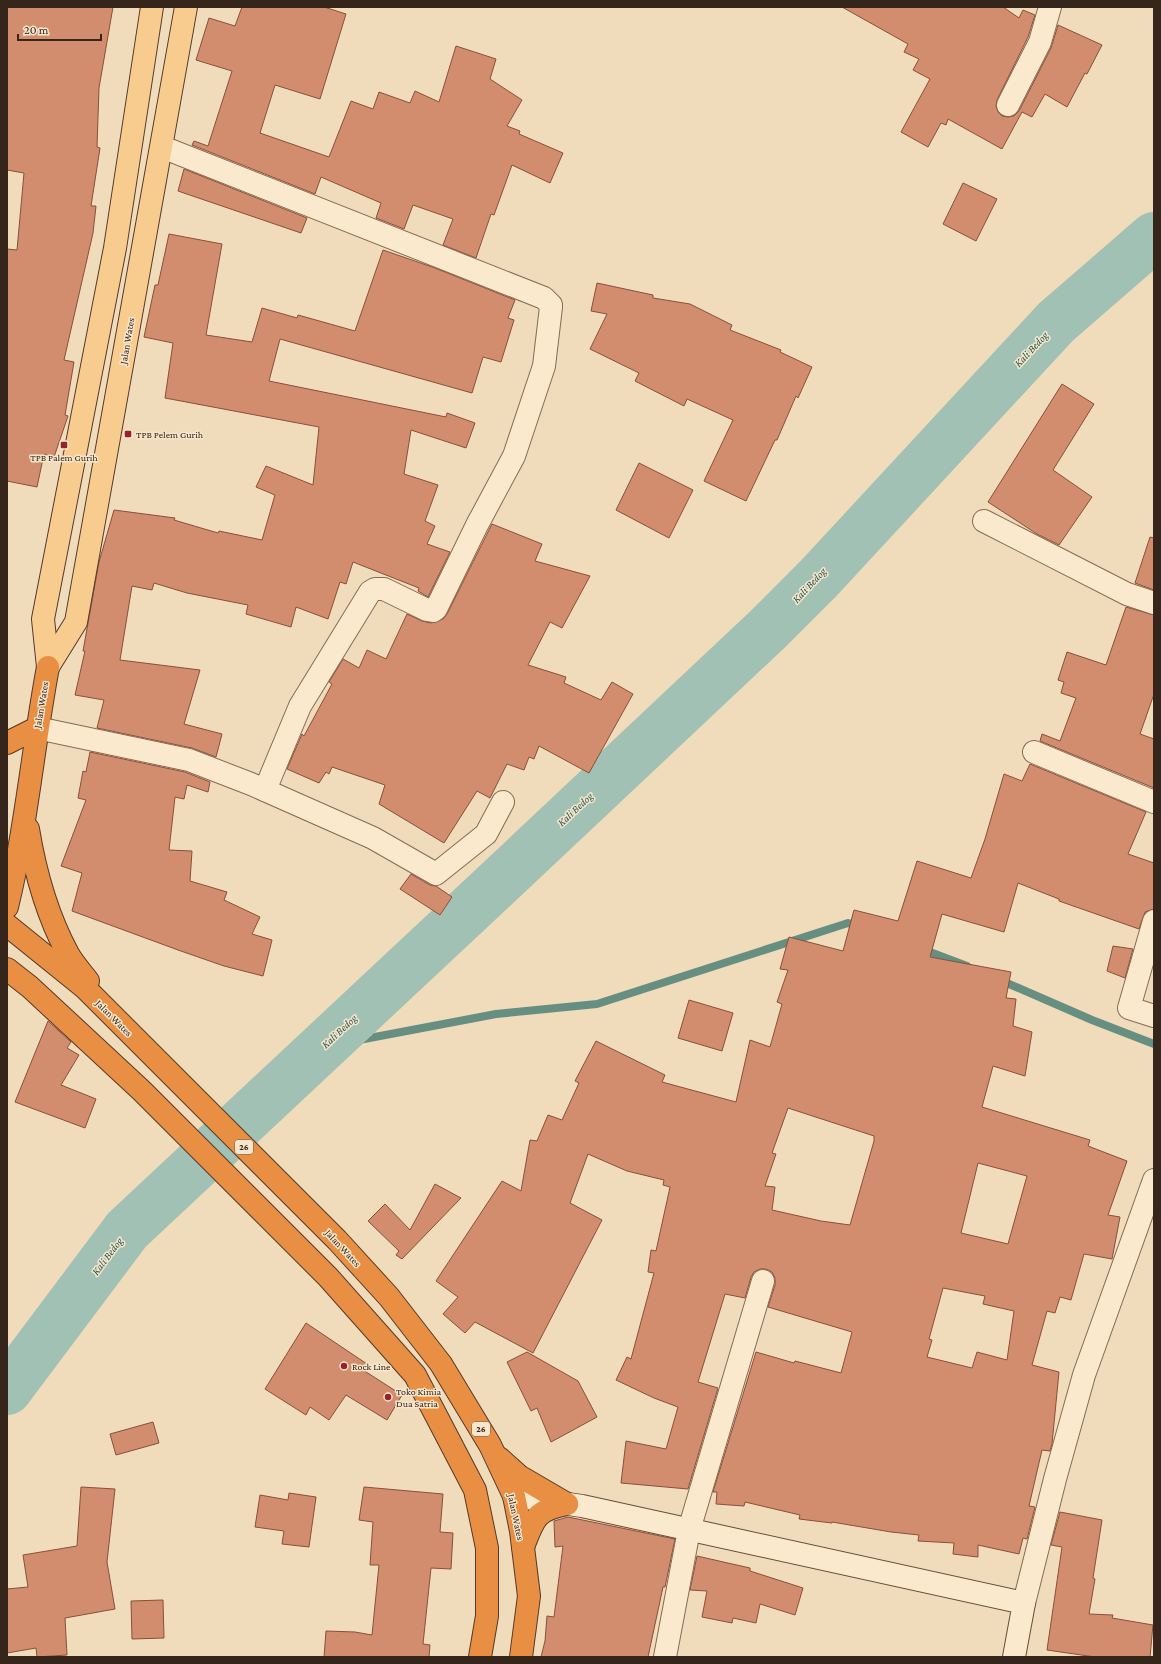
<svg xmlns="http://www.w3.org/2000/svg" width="1161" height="1664" viewBox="0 0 1161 1664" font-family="'Crimson Pro',serif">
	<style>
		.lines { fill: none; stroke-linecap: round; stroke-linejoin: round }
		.stream { stroke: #678f81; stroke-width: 8 }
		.river { stroke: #a0c1b4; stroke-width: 50 }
		.building { fill: #d18d6e; stroke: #895038; fill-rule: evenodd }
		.street-casing { stroke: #886a54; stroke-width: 24 }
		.secondary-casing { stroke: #6a4c37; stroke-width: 24 }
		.primary-casing { stroke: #553929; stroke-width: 24 }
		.highway-casing { stroke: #553929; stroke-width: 24 }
		.street { stroke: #fbe9ce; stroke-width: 22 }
		.secondary { stroke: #fbe9ce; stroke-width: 22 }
		.primary { stroke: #f8cc8f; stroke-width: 22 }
		.highway { stroke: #e88f44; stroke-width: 22 }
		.poi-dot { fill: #9b202e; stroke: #f7e6cb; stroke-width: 1.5 }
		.labels { text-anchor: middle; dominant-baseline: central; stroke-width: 3; stroke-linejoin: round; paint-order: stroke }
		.shield { fill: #f7e6cb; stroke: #705f4f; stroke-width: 1 }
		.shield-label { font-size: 9px; font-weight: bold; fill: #36251a }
		.street-label { font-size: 10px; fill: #36251a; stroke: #f7e6cb }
		.poi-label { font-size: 10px; fill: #36251a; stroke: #f7e6cb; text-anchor: start }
		.water-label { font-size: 11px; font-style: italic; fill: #28574f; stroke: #f7e6cb }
	</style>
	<rect width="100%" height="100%" fill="#f0dbbb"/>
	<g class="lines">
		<g class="stream">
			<path d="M 922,949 L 967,966"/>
			<path d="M 1000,980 L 1092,1020 L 1154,1044"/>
			<path d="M 322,1047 L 496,1014 L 597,1004 L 848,923 L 860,927"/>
		</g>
		<path class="river" d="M 7,1390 L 127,1230 L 498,883 L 768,629 L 819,578 L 1056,322 L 1154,237"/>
	</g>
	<g class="building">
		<path d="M 7,7 L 113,7 L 99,88 L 97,147 L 100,148 L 91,206 L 96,206 L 93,233 L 64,360 L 74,362 L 65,415 L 68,416 L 54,457 L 44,454 L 37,487 L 7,481 L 7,249 L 17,250 L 24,173 L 7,170 Z"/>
		<path d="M 242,7 L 324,7 L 346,14 L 320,99 L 275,85 L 260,133 L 329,157 L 351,101 L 373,109 L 379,92 L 410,103 L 415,91 L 439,102 L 456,46 L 496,59 L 490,79 L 522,100 L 507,126 L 520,131 L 519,134 L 563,153 L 550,183 L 512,165 L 494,215 L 491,214 L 476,258 L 443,245 L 453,219 L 413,205 L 404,229 L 376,218 L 381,203 L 321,177 L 315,194 L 192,145 L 194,141 L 208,146 L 232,71 L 196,60 L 209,18 L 235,26 Z"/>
		<path d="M 842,7 L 1003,7 L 1019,18 L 1023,10 L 1035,15 L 1028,37 L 997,100 L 996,106 L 998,112 L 1002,116 L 1008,117 L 1014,116 L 1019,111 L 1051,48 L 1058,25 L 1102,45 L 1087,74 L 1085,73 L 1067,107 L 1045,94 L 1032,117 L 1022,112 L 1002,149 L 948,119 L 946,125 L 941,123 L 928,147 L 901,132 L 930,79 L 913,70 L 919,59 L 904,52 L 908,44 Z"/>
		<path d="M 184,169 L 307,218 L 301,233 L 178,191 Z"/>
		<path d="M 963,183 L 997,199 L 976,241 L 943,224 Z"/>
		<path d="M 169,234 L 222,244 L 206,335 L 252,342 L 262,308 L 297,318 L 298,315 L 355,331 L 383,250 L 435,268 L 515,300 L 508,318 L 514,320 L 501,362 L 483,357 L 472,393 L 280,339 L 269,381 L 446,417 L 447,413 L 475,423 L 466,448 L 411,430 L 404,474 L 438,485 L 425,521 L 435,526 L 427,544 L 450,552 L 428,597 L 418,591 L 419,588 L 353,562 L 346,584 L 340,582 L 328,619 L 296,607 L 291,627 L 246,614 L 248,605 L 187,593 L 154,583 L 152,590 L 132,586 L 120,660 L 200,670 L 184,724 L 222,734 L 216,757 L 192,748 L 97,728 L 104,700 L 75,695 L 85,651 L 83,651 L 99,562 L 114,510 L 175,518 L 174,520 L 218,533 L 219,531 L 262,540 L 275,495 L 256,487 L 266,466 L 313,485 L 319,427 L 165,398 L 173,343 L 144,337 L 155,285 L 158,285 Z"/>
		<path d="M 597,283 L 653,295 L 653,298 L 690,304 L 732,325 L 730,330 L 781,350 L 780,352 L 812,367 L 798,398 L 796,396 L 777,440 L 775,440 L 746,501 L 704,481 L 733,420 L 687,399 L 684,406 L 635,381 L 639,373 L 590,349 L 607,314 L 591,311 Z"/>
		<path d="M 1062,384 L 1094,404 L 1053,470 L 1092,497 L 1059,545 L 1037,534 L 988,502 Z"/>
		<path d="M 639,463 L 693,490 L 669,538 L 616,510 Z"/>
		<path d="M 492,524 L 542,544 L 535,561 L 590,576 L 562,628 L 550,622 L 528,665 L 566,677 L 564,683 L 601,700 L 612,682 L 633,694 L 589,773 L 539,746 L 534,759 L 529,757 L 524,770 L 507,764 L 490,798 L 477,791 L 444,843 L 379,804 L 385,785 L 332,767 L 329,774 L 326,772 L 319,783 L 287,769 L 302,734 L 304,736 L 332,684 L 329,682 L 343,659 L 359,668 L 367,650 L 386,659 L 407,614 L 422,621 L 431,623 L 443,619 L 447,614 Z"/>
		<path d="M 1150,537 L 1154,538 L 1154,590 L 1135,583 Z"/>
		<path d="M 1126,607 L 1154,615 L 1154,694 L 1140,734 L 1154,739 L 1154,788 L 1040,741 L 1042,734 L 1060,741 L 1076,698 L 1061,693 L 1064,682 L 1058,680 L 1067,652 L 1106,665 Z"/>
		<path d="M 90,752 L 185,772 L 210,782 L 208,792 L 187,785 L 184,799 L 175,797 L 169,850 L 192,851 L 190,881 L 227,892 L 224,900 L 260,917 L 252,934 L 272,940 L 263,976 L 224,966 L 178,950 L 72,911 L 82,873 L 61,866 L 86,800 L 78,798 L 83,771 L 86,772 Z"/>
		<path d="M 1030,764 L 1146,812 L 1128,854 L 1154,863 L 1154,909 L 1145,912 L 1139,929 L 1059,901 L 1059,899 L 1018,883 L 1004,932 L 942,914 L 930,957 L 1011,972 L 1006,998 L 1016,999 L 1013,1026 L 1032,1032 L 1025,1076 L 993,1066 L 982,1107 L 1090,1140 L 1088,1146 L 1127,1161 L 1108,1215 L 1120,1217 L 1112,1259 L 1084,1254 L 1071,1300 L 1060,1297 L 1055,1313 L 1047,1311 L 1032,1365 L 1059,1372 L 1052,1444 L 1050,1451 L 1042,1450 L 1029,1506 L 1035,1507 L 1027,1539 L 1023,1538 L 1019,1554 L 978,1545 L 978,1557 L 953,1554 L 954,1543 L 918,1541 L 919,1535 L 891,1532 L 832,1522 L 832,1523 L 799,1519 L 800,1515 L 745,1502 L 744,1506 L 716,1504 L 717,1492 L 713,1492 L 756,1352 L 794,1363 L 795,1361 L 841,1373 L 852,1332 L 768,1307 L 775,1285 L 775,1278 L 772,1272 L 766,1269 L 760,1269 L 754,1272 L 751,1277 L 745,1298 L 725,1294 L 698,1382 L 718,1388 L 688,1489 L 621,1483 L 626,1441 L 666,1449 L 678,1407 L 654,1398 L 616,1380 L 627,1357 L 631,1359 L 654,1273 L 648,1272 L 651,1250 L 656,1251 L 670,1187 L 663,1185 L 664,1180 L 627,1171 L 588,1154 L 570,1203 L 602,1220 L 533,1353 L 475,1322 L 465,1333 L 443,1314 L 458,1297 L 436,1281 L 502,1181 L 521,1191 L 530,1140 L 537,1141 L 548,1115 L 562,1120 L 579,1083 L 575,1081 L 596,1041 L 665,1075 L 662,1082 L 736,1102 L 750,1040 L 770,1047 L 782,1004 L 777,1002 L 788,970 L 780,969 L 789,937 L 843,951 L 854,910 L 898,921 L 917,861 L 971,878 L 985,839 L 1004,774 L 1022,781 ZM 788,1108 L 874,1136 L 874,1141 L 850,1225 L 821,1221 L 772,1210 L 775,1187 L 765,1186 L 776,1154 L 772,1153 ZM 978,1163 L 1027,1176 L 1008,1244 L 961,1233 ZM 943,1288 L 985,1296 L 983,1304 L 1014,1311 L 1007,1360 L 977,1352 L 972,1368 L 927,1357 L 932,1340 L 929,1339 Z"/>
		<path d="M 411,874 L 430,885 L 436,886 L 452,897 L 440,915 L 400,889 Z"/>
		<path d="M 1113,946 L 1133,949 L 1125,978 L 1107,971 Z"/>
		<path d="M 689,1000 L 733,1013 L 722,1051 L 678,1038 Z"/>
		<path d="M 48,1021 L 71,1042 L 67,1048 L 79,1055 L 61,1085 L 96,1099 L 85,1128 L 15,1102 Z"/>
		<path d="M 435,1184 L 461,1198 L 402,1259 L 396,1255 L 399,1251 L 368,1221 L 385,1204 L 410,1230 Z"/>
		<path d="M 306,1323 L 367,1364 L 363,1370 L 402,1395 L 387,1420 L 346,1395 L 329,1420 L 310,1407 L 306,1415 L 265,1389 Z"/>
		<path d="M 527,1352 L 578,1381 L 597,1417 L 551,1442 L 537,1408 L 531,1411 L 507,1362 Z"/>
		<path d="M 153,1422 L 159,1443 L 116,1455 L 110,1434 Z"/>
		<path d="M 81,1487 L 115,1489 L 107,1562 L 115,1609 L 65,1618 L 67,1655 L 37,1657 L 36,1648 L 7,1653 L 7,1589 L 28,1587 L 23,1555 L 77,1546 Z"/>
		<path d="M 364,1487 L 443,1494 L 440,1532 L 453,1533 L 451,1569 L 431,1568 L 423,1644 L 430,1645 L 429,1657 L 324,1657 L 326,1631 L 355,1632 L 372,1635 L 379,1565 L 370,1565 L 373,1522 L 359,1520 Z"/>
		<path d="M 289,1493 L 316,1497 L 309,1547 L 282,1544 L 284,1531 L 255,1527 L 260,1495 L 288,1500 Z"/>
		<path d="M 1060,1512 L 1102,1520 L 1093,1578 L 1095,1579 L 1089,1614 L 1113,1615 L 1112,1618 L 1153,1625 L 1150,1657 L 1095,1657 L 1047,1650 L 1062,1547 L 1051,1545 Z"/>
		<path d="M 568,1517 L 675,1539 L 665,1587 L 663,1587 L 648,1657 L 541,1657 L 545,1641 L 547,1616 L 554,1617 L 563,1546 L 555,1547 L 554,1521 Z"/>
		<path d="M 697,1556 L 750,1568 L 750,1571 L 803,1588 L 795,1615 L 760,1604 L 756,1623 L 733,1618 L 732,1623 L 702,1617 L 707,1591 L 690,1590 Z"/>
		<path d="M 163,1600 L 164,1638 L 132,1639 L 131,1601 Z"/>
	</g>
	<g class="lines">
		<g class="street-casing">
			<g id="street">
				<path d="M 1008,105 L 1040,42 L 1050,7"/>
				<path d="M 162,147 L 544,298 L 551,305 L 551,307 L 544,366 L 514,456 L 477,525 L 436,609 L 433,611 L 427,610 L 384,589 L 375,589 L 370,592 L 300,706 L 265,790"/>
				<path d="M 984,521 L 1127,594 L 1154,603"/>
				<path d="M 37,728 L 189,760 L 251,784 L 373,838 L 436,874 L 486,834 L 503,802"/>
				<path d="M 1034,752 L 1154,802"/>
				<path d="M 1154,921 L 1129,1008 L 1154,1016"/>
				<path d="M 1024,1603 L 1055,1479 L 1084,1375 L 1154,1180"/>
				<path d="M 665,1657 L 689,1530 L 763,1281"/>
			</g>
		</g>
		<g class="secondary-casing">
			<path id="secondary" d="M 514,1496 L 582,1506 L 1024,1603 L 1014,1657"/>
		</g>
		<g class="primary-casing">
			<g id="primary">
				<path d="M 48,667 L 76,622 L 186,7"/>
				<path d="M 48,667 L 43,619 L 115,248 L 152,7"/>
			</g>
		</g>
		<g class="highway-casing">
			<g id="highway">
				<path d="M 7,743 L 37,728"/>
				<path d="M 28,829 C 35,872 47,915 68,954 C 73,963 81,972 88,981"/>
				<path d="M 7,907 C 26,829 33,747 48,667"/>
				<path d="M 7,925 L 85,988 L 337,1240 L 389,1297 L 441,1364 L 490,1445 L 514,1496 L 521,1531 L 529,1596 L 521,1657"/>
				<path d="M 7,969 L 30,987 L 142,1091 L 328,1277 L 415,1375 L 475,1490 L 487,1548 L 487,1616 L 480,1657"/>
				<path d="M 499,1458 L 519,1476 L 567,1504"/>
				<path d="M 523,1547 C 534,1519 535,1510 567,1504"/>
			</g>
		</g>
		<use href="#street" class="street"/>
		<use href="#secondary" class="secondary"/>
		<use href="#primary" class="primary"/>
		<use href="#highway" class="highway"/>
	</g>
	<g class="poi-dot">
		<rect x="124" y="430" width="8" height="8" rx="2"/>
		<rect x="60" y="441" width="8" height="8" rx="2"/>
		<circle cx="344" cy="1366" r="4"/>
		<circle cx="388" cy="1397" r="4"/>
	</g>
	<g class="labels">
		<g class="shield">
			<rect x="235" y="1140" width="18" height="14" rx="3"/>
			<rect x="472" y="1422" width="18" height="14" rx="3"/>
		</g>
		<g class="shield-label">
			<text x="244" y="1147">26</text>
			<text x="481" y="1429">26</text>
		</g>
		<g class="street-label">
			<text transform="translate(127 341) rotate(-80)">Jalan Wates</text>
			<text transform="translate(41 705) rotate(-80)">Jalan Wates</text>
			<text transform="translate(114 1018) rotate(45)">Jalan Wates</text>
			<text transform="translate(343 1248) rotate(47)">Jalan Wates</text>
			<text transform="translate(516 1517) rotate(78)">Jalan Wates</text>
		</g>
		<g class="poi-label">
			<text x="136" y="434">TPB Pelem Gurih</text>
			<text x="64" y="457" text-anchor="middle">TPB Palem Gurih</text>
			<text x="352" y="1366">Rock Line</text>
			<text x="396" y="1391">Toko Kimia<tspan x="396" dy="12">Dua Satria</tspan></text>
		</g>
		<g class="water-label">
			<text transform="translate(1031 349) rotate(-47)">Kali Bedog</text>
			<text transform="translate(809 585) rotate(-47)">Kali Bedog</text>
			<text transform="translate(575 809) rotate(-43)">Kali Bedog</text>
			<text transform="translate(339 1031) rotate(-43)">Kali Bedog</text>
			<text transform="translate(107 1256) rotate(-53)">Kali Bedog</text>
		</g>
	</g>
	<rect width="1161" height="1664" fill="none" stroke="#36251a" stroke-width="16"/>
	<path d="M18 34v6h83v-6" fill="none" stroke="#36251a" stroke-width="2"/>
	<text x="24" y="34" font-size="12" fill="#36251a" stroke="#f7e6cb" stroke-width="3" paint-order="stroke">20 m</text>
</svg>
